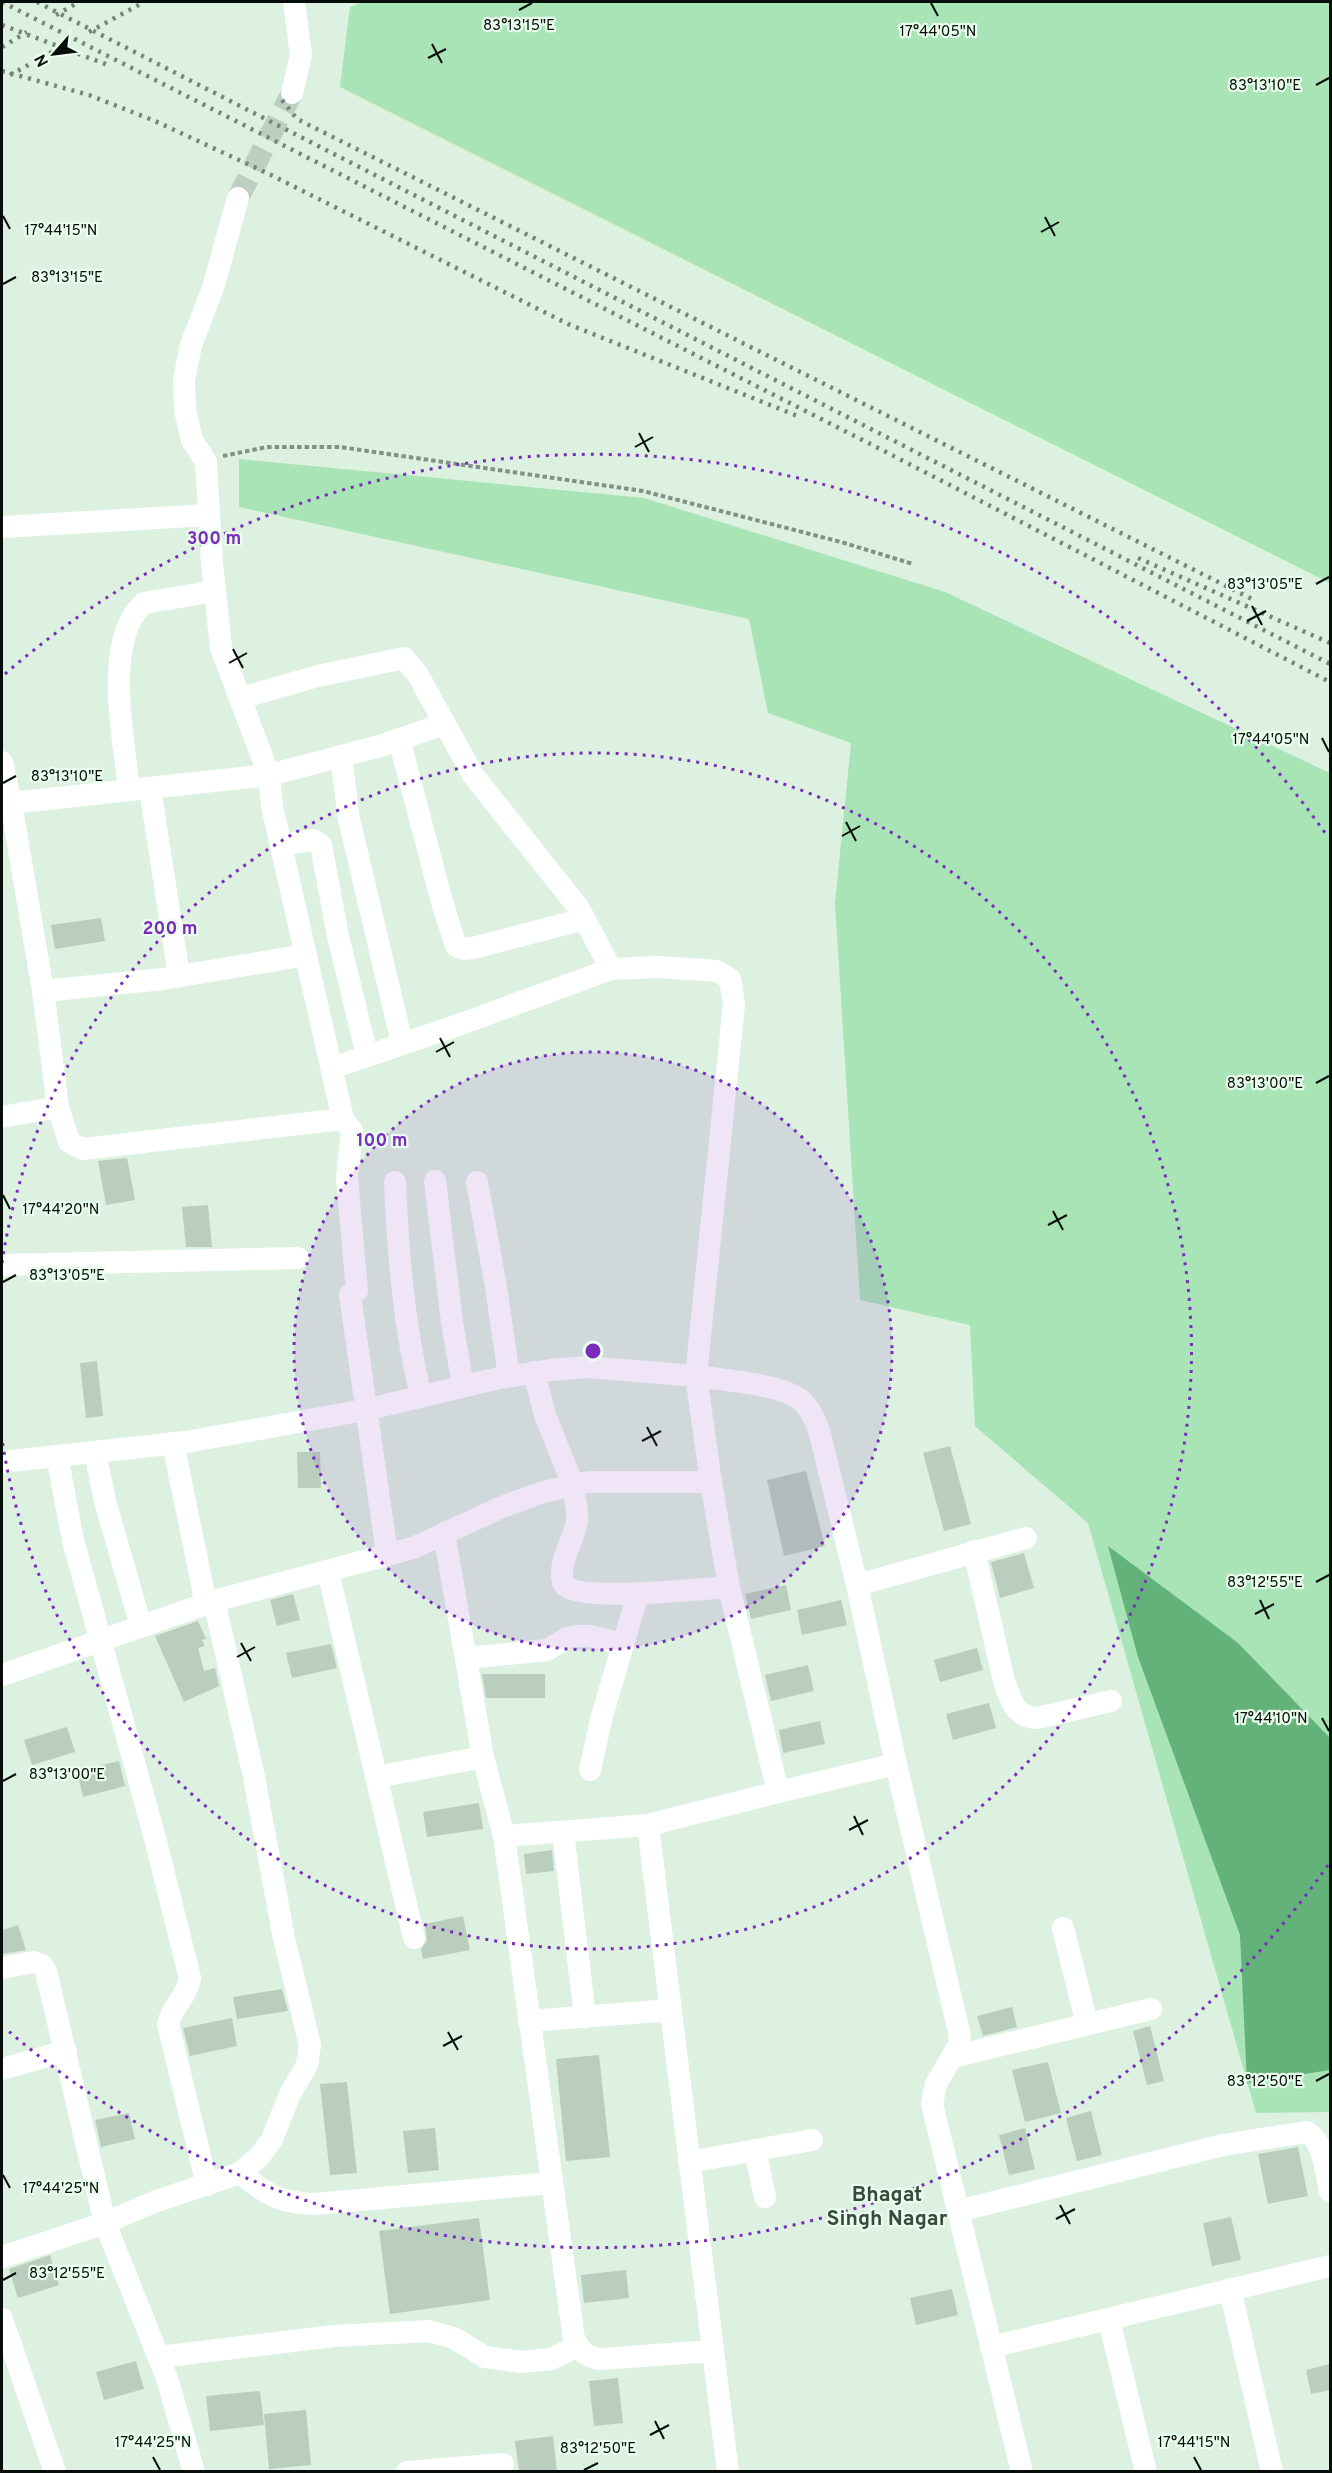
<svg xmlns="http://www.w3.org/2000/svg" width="1332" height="2473" viewBox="0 0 1332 2473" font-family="Overpass,sans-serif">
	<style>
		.green { fill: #a8e4b6 }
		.water { fill: #62b279 }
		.building { fill: #b9cebd }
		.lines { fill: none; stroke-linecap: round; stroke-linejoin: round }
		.minor-tunnel { stroke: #bccfc0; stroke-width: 22; stroke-dasharray: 22 11; stroke-linecap: butt }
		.path { stroke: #829185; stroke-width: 4; stroke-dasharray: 4.5 3; stroke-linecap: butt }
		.minor { stroke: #fff; stroke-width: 22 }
		.rail { stroke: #778579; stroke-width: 4.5; stroke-dasharray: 3 6; stroke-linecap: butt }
		.ticks { fill: none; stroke: #070d08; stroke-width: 2 }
		.ring { fill: none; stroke: #7b2cbf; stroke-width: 3; stroke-dasharray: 3 6 }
		.labels { text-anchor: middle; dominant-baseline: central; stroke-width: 4.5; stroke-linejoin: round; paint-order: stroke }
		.neighbourhood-label { font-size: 21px; font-weight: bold; fill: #394a3d; stroke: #e9feed }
		.ticks-label { font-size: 15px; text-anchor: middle; fill: #070d08; stroke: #e9feed; stroke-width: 4.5; stroke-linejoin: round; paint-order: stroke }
		.centre { fill: #7b2cbf; stroke: #e9feed; stroke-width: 3 }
		.ring-label { font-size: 18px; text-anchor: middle; font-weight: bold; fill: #7b2cbf; stroke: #e9feed; stroke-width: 4.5; stroke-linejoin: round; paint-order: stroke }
	</style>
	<rect width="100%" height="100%" fill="#dcf1e0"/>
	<g class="green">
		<path d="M 363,2 L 1330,2 L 1330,583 L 340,87 L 350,7 Z"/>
		<path d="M 239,459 L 644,498 L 945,592 L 1330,773 L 1330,2112 L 1256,2113 L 1088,1523 L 975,1426 L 970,1325 L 860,1300 L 835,903 L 851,743 L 768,713 L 749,619 L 239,507 Z"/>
	</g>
	<path class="water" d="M 1108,1546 L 1238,1643 L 1330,1738 L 1330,2070 L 1247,2083 L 1240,1935 L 1138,1657 Z"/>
	<g class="building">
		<path d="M 101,918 L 105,941 L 55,949 L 51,925 Z"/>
		<path d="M 127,1158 L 135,1200 L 106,1205 L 98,1161 Z"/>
		<path d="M 208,1205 L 212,1247 L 186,1247 L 182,1207 Z"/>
		<path d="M 97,1361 L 103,1416 L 86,1418 L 80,1363 Z"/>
		<path d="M 950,1446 L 971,1524 L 944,1531 L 923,1453 Z"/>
		<path d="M 297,1452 L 320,1452 L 321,1488 L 298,1488 Z"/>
		<path d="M 806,1471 L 825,1546 L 784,1556 L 767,1480 Z"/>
		<path d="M 1024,1553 L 1034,1588 L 1000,1598 L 991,1562 Z"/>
		<path d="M 786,1585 L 791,1610 L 751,1619 L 745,1594 Z"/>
		<path d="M 293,1594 L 300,1620 L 277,1626 L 270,1600 Z"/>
		<path d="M 841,1600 L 847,1625 L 802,1635 L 797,1610 Z"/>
		<path d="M 198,1621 L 206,1639 L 202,1640 L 205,1646 L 198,1648 L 204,1671 L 215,1668 L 219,1686 L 184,1702 L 155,1636 Z"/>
		<path d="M 331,1644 L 337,1668 L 292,1678 L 286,1653 Z"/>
		<path d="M 977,1648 L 983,1670 L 940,1682 L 934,1660 Z"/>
		<path d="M 808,1665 L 814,1691 L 771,1701 L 765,1675 Z"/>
		<path d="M 482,1674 L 545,1674 L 545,1698 L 486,1698 Z"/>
		<path d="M 989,1703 L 996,1728 L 953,1740 L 946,1714 Z"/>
		<path d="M 820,1721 L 825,1744 L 783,1753 L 779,1730 Z"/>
		<path d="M 67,1727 L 75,1752 L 32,1765 L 24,1740 Z"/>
		<path d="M 119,1761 L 125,1786 L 83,1797 L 77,1771 Z"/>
		<path d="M 479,1803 L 483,1829 L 427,1837 L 423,1812 Z"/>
		<path d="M 552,1850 L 554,1871 L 526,1874 L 524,1854 Z"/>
		<path d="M 463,1916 L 470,1950 L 423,1959 L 421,1949 L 427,1941 L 425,1924 Z"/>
		<path d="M 18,1925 L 26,1950 L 2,1954 L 2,1930 Z"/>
		<path d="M 282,1989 L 288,2011 L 237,2019 L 233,1997 Z"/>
		<path d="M 1012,2007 L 1017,2027 L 983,2036 L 977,2016 Z"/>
		<path d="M 232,2018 L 237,2046 L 190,2056 L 183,2028 Z"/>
		<path d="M 1150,2026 L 1164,2081 L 1147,2085 L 1133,2031 Z"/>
		<path d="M 599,2055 L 610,2157 L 566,2161 L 556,2059 Z"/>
		<path d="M 1048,2062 L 1061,2113 L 1025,2122 L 1012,2070 Z"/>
		<path d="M 347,2082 L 357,2173 L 330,2175 L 320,2084 Z"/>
		<path d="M 1091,2111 L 1102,2155 L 1077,2161 L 1066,2118 Z"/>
		<path d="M 129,2113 L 135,2139 L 101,2147 L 95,2120 Z"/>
		<path d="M 435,2128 L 439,2170 L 408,2173 L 403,2131 Z"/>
		<path d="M 1025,2128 L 1035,2169 L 1009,2175 L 999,2135 Z"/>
		<path d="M 1298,2147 L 1308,2196 L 1268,2204 L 1258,2154 Z"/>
		<path d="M 1231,2217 L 1241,2260 L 1212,2266 L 1203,2223 Z"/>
		<path d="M 479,2218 L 490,2300 L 390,2314 L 379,2231 Z"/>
		<path d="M 50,2255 L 59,2285 L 18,2298 L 9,2269 Z"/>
		<path d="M 626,2270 L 629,2298 L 584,2303 L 581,2275 Z"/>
		<path d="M 952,2289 L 958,2315 L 916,2325 L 910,2298 Z"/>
		<path d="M 136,2361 L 144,2389 L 104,2400 L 96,2372 Z"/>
		<path d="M 1330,2364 L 1330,2390 L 1311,2394 L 1306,2370 Z"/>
		<path d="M 618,2378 L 623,2423 L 594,2426 L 589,2381 Z"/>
		<path d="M 260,2391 L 264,2425 L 210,2431 L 206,2396 Z"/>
		<path d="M 306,2410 L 311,2465 L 269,2469 L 264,2414 Z"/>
		<path d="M 553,2436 L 557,2472 L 519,2472 L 515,2441 Z"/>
	</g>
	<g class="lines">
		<path class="minor-tunnel" d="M 238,198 L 292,93"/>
		<path class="path" d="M 223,456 L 267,447 L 340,447 L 643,491 L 841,542 L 913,564"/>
		<g class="minor">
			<path d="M 292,93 L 301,55 L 294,2"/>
			<path d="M 238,198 L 213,288 L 191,345 L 184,380 L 185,410 L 192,440 L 206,462 L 212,563 L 221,648 L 269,775 L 272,806 L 343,1119 L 352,1131 L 347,1178 L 357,1291 L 350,1295 L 387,1554"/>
			<path d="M 2,527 L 209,515"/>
			<path d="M 241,698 L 318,676 L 404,658 L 418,675 L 473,775 L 578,907 L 611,969"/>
			<path d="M 399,739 L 442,902 L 456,946 L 464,949 L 473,948 L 584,919"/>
			<path d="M 341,756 L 349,819 L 402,1043"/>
			<path d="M 2,762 L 11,803"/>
			<path d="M 150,788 L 179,976"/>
			<path d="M 129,789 C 124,740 102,640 144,603 L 215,591"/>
			<path d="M 281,845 L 313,840 L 321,845 L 338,936 L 367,1055"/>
			<path d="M 43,991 L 163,979 L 306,955"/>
			<path d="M 332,1068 L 464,1023 L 611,969 L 658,967 L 704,970 L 717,971 L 730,979 L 734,1004 L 696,1376 C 723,1380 782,1384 802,1401 C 810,1408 815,1420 819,1430 L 857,1585 L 896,1764"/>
			<path d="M 58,1107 L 69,1142 L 83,1149 L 343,1119"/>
			<path d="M 2,1117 L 58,1107 L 43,991 L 11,803 L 269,775 L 380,746 L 444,724"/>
			<path d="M 435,1181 L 452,1322 L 463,1386"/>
			<path d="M 395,1182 C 398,1254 404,1326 421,1396"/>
			<path d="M 477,1182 L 496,1287 L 509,1376"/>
			<path d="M 2,1265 L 298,1258"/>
			<path d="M 534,1372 L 545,1415 L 573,1485"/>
			<path d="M 173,1443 L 206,1604"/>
			<path d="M 95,1452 L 105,1501 L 141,1626"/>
			<path d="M 57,1456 L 73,1540 L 156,1842 L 190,1978 C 187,1998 172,2005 168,2024 L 207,2185"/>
			<path d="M 2,1462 L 186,1442 L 365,1410 L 499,1378 L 550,1370 L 586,1367 L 696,1376 L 711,1482 L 729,1587 L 778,1792 L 896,1764 L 959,2032 L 960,2043 L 936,2084 L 932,2104 L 1022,2472"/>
			<path d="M 572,1485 C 575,1499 579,1512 576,1526 C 572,1542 561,1559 562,1575 C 562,1580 563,1585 567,1587 C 586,1601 701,1589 729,1587"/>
			<path d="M 444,1533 L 483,1757 L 504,1836 L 648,1825 L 778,1792"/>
			<path d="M 974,1551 L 1004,1681 C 1010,1699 1016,1718 1037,1718 L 1111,1701"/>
			<path d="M 328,1571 L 414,1938"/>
			<path d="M 857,1585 L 1026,1538"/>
			<path d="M 466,1658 L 547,1650 L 567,1638 L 577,1636 L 590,1636 L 623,1644"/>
			<path d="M 2,1675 L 214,1601 L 413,1548 L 502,1507 L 543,1492 L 589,1482 L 711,1482"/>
			<path d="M 590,1770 L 602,1716 L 638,1594"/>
			<path d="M 376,1777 L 483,1757"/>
			<path d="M 648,1825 L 728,2472"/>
			<path d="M 563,1832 L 585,2017"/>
			<path d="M 504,1836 L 574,2339 C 581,2352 586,2357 601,2359 L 712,2351"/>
			<path d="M 1063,1928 L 1087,2024"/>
			<path d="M 2,1968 L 34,1962 L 42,1965 L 46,1971 L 105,2223 L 167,2378 L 194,2472"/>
			<path d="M 529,2021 L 671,2010"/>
			<path d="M 952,2057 L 1151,2009"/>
			<path d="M 2,2069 L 66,2051"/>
			<path d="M 755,2150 L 765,2197"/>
			<path d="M 689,2162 L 812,2140"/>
			<path d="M 240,2173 C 267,2195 280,2203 315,2204 L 551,2183"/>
			<path d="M 958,2211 L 1223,2145 L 1307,2132 C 1324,2142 1326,2173 1330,2191"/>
			<path d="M 2,2257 L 105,2223 L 154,2202 L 240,2173 L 259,2157 L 272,2139 L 290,2094 L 307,2065 L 310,2045 L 284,1938 L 253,1772 L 214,1601"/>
			<path d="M 1230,2289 L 1272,2472"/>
			<path d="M 2,2319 L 55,2472"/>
			<path d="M 1109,2320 L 1146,2472"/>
			<path d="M 991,2347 L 1330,2266"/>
			<path d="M 159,2357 L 334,2336 L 429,2331 L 454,2338 L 485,2357 L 522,2362 L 551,2359 L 578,2346"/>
			<path d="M 407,2472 L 503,2464"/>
		</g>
		<g class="rail">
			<path d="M 2,2 L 886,452 L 1330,682"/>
			<path d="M 37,2 L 1330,664"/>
			<path d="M 56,15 L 79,2"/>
			<path d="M 2,25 L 108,65"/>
			<path d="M 89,32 L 144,2"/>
			<path d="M 2,47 L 27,32"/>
			<path d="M 2,71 L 89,95 L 155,121 L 269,174 L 568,324 L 800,417"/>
			<path d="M 10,75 L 65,45"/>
			<path d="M 282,100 L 297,119 L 1254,600"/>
			<path d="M 1138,558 L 1330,643"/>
		</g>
	</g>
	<path class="ticks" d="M 931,3 L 938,16M 519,10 L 532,3M 432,44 L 442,63M 428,58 L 446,49M 1316,85 L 1329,78M 3,216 L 10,229M 1045,217 L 1055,236M 1041,232 L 1059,222M 3,284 L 16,277M 639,433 L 649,452M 635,447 L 653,437M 1316,584 L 1329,577M 1252,606 L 1262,625M 1247,621 L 1266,611M 233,649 L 243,668M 229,663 L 247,653M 1322,738 L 1329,752M 3,783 L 16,776M 846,822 L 856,841M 842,836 L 860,826M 440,1038 L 450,1057M 436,1052 L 454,1042M 1316,1083 L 1329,1076M 3,1195 L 10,1209M 1053,1211 L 1063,1230M 1048,1225 L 1067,1215M 3,1282 L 16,1275M 647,1427 L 657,1446M 642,1441 L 661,1431M 1316,1582 L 1329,1575M 1260,1600 L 1269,1619M 1255,1614 L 1274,1604M 241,1643 L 251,1661M 237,1657 L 255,1647M 1322,1718 L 1329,1731M 3,1781 L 16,1774M 854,1816 L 863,1835M 849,1830 L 868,1820M 448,2032 L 458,2050M 443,2046 L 462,2036M 1316,2081 L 1329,2074M 3,2175 L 10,2188M 1060,2205 L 1070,2224M 1056,2219 L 1075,2209M 3,2280 L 16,2273M 655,2421 L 664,2439M 650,2435 L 669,2425M 153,2457 L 160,2470M 1194,2457 L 1201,2470M 584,2470 L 598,2463"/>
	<circle cx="593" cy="1351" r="299" fill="#7b2cbf" fill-opacity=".12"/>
	<g class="ring">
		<circle cx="593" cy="1351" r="299"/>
		<path d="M2 1263A598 598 0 1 1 2 1439"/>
		<path d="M1328 1865A897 897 0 0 1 5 2028M5 674A897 897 0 0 1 1328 837"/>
	</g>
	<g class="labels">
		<g class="neighbourhood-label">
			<text x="887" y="2195">Bhagat<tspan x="887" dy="24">Singh Nagar</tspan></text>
		</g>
	</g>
	<g class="ticks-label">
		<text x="519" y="30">83°13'15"E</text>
		<text x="938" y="36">17°44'05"N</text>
		<text x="1265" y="90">83°13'10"E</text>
		<text x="61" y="235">17°44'15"N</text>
		<text x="67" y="282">83°13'15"E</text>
		<text x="1265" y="589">83°13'05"E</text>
		<text x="1271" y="744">17°44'05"N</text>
		<text x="67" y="781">83°13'10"E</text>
		<text x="1265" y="1088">83°13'00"E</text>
		<text x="61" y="1214">17°44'20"N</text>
		<text x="67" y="1280">83°13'05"E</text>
		<text x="1265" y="1587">83°12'55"E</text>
		<text x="1271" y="1723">17°44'10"N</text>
		<text x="67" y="1779">83°13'00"E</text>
		<text x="1265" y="2086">83°12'50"E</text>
		<text x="61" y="2193">17°44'25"N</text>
		<text x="67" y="2278">83°12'55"E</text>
		<text x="153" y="2447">17°44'25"N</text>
		<text x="1194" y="2447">17°44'15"N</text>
		<text x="598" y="2453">83°12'50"E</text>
	</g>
	<circle cx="593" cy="1351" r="9" class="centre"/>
	<g class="ring-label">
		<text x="214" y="544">300 m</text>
		<text x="170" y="934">200 m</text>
		<text x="382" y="1146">100 m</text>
	</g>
	<rect width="1332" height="2473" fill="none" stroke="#070d08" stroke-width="6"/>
	<g transform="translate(54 54) rotate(242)" stroke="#e9feed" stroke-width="4.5" paint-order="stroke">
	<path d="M0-4.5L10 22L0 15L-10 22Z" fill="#070d08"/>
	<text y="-9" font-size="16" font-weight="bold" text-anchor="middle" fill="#070d08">N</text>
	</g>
</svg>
